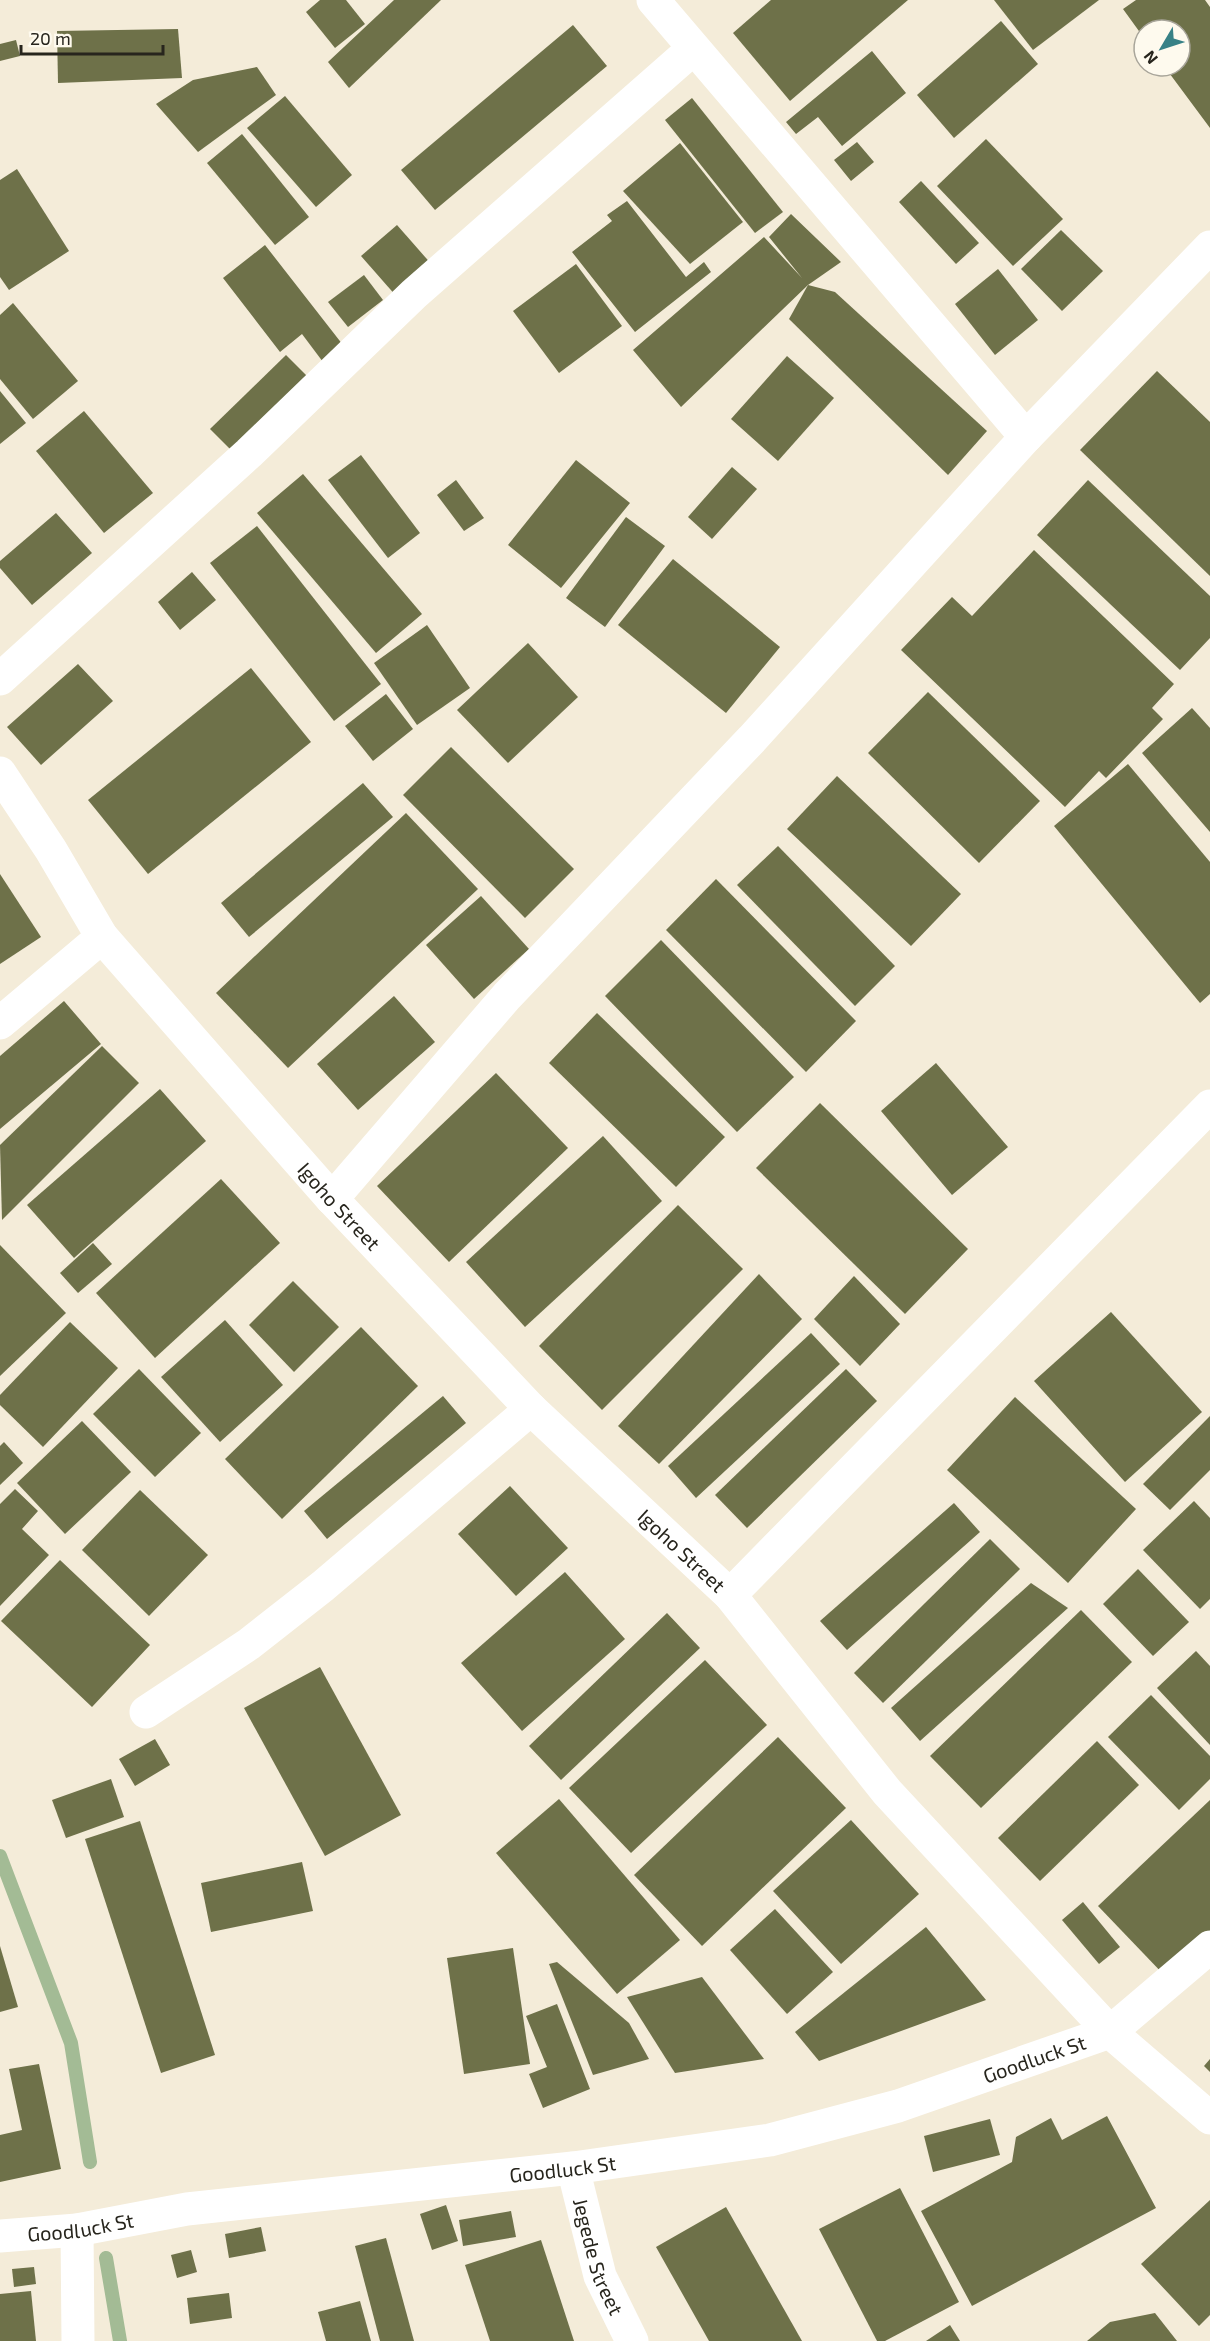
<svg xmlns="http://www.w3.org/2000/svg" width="1210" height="2341" viewBox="0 0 1210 2341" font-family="'Exo 2',sans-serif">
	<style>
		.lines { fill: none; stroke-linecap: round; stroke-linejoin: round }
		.stream { stroke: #a3bb95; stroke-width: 14 }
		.building { fill: #6e7149 }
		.street { stroke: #fff; stroke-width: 33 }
		.secondary { stroke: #fff; stroke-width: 33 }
		.labels { text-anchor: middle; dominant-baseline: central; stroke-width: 5; stroke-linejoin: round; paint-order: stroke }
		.street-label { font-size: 20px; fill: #27251d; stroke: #fefaee }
	</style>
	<rect width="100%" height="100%" fill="#f4ecd9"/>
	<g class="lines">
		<g class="stream">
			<path d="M 0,1856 L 71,2043 L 90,2162"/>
			<path d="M 106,2258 L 120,2341"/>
		</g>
	</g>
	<g class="building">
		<path d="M 320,0 L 346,0 L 365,24 L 335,48 L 306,12 Z"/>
		<path d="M 394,0 L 441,0 L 349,88 L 328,62 Z"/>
		<path d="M 771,0 L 908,0 L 790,101 L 733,33 Z"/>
		<path d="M 994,0 L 1099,0 L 1033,50 Z"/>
		<path d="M 1136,0 L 1205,0 L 1210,7 L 1210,128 L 1164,66 L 1180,66 L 1180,30 L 1144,30 L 1144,38 L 1123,9 Z"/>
		<path d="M 1001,21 L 1038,64 L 954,138 L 917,95 Z"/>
		<path d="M 573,25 L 607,66 L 435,210 L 401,170 Z"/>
		<path d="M 178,29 L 182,78 L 58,83 L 57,31 Z"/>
		<path d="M 16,40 L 20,56 L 0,61 L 0,44 Z"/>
		<path d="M 872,51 L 906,93 L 842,146 L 818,117 L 796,134 L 786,122 Z"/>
		<path d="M 257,67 L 276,95 L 198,152 L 156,104 L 193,80 Z"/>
		<path d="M 285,96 L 352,175 L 316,207 L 247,128 Z"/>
		<path d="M 692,98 L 783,212 L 755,233 L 665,120 Z"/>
		<path d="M 242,134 L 309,217 L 275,245 L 207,163 Z"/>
		<path d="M 986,139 L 1063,219 L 1013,266 L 937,186 Z"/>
		<path d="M 857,142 L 874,162 L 851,181 L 834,160 Z"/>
		<path d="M 680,143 L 743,222 L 690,264 L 623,191 Z"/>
		<path d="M 17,169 L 69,251 L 9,290 L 0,277 L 0,180 Z"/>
		<path d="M 921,181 L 979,243 L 956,264 L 899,202 Z"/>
		<path d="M 627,201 L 686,277 L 704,262 L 711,272 L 635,332 L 572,252 L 612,221 L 607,215 Z"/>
		<path d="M 791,214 L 841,262 L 808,285 L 681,407 L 633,350 L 764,237 L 802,278 L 769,237 Z"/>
		<path d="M 397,225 L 433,266 L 397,297 L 361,256 Z"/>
		<path d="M 1061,230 L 1103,271 L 1062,311 L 1021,269 Z"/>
		<path d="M 265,245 L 343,345 L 323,362 L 302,334 L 280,352 L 223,278 Z"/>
		<path d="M 576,264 L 622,326 L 559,373 L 513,311 Z"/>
		<path d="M 998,269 L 1038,320 L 995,355 L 955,304 Z"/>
		<path d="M 364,275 L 383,300 L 348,327 L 328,302 Z"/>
		<path d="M 808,285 L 835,292 L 987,431 L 948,475 L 789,319 Z"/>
		<path d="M 13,303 L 78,381 L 33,419 L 0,379 L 0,315 Z"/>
		<path d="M 286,355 L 310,379 L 234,453 L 210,429 Z"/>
		<path d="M 787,356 L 834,398 L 778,461 L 731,419 Z"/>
		<path d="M 1157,371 L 1210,422 L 1210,576 L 1080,450 Z"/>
		<path d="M 0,391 L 26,423 L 0,444 Z"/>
		<path d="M 84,411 L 153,493 L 104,533 L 36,451 Z"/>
		<path d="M 361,455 L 420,533 L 388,558 L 328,480 Z"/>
		<path d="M 576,460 L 630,503 L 561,588 L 508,545 Z"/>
		<path d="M 732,467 L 757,489 L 712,539 L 688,517 Z"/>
		<path d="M 303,474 L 422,614 L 376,653 L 257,513 Z"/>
		<path d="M 456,480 L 484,518 L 464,531 L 437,495 Z"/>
		<path d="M 1088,480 L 1210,596 L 1210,638 L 1180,670 L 1037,535 Z"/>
		<path d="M 56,513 L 92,553 L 32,605 L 0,568 L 0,561 Z"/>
		<path d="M 626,517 L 665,546 L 605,627 L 566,598 Z"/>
		<path d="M 257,526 L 381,684 L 334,721 L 210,563 Z"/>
		<path d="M 1034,550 L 1174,684 L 1152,708 L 1163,719 L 1106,778 L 1099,771 L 1065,807 L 901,650 L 952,597 L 972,616 Z"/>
		<path d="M 673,559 L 780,647 L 726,713 L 618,625 Z"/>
		<path d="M 192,572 L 216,600 L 180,630 L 158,602 Z"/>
		<path d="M 427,625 L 470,688 L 417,725 L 374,663 Z"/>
		<path d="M 528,643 L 578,697 L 508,763 L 457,710 Z"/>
		<path d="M 78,664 L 113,701 L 41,765 L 7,727 Z"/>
		<path d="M 251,668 L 311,742 L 148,874 L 88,800 Z"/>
		<path d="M 928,692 L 1040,801 L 979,863 L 868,753 Z"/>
		<path d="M 386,694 L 413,729 L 373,761 L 345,726 Z"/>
		<path d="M 1192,708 L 1210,728 L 1210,832 L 1142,753 Z"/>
		<path d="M 451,747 L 574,869 L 525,918 L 403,795 Z"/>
		<path d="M 1128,764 L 1210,862 L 1210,994 L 1200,1003 L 1054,826 Z"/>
		<path d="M 837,776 L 961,894 L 911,946 L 787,829 Z"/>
		<path d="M 363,783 L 393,817 L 249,937 L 221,903 Z"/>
		<path d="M 406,813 L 478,889 L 288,1068 L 216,993 Z"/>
		<path d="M 778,846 L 895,966 L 855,1006 L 737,885 Z"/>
		<path d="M 0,874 L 41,937 L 0,964 Z"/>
		<path d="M 716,879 L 856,1021 L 806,1072 L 666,930 Z"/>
		<path d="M 481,896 L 529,949 L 474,999 L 426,945 Z"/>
		<path d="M 661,940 L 794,1077 L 737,1132 L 605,996 Z"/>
		<path d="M 394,996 L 435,1042 L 358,1110 L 317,1064 Z"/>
		<path d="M 64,1001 L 101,1044 L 0,1129 L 0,1056 Z"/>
		<path d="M 597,1013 L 725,1137 L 676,1187 L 549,1063 Z"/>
		<path d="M 102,1046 L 139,1083 L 2,1220 L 0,1145 Z"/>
		<path d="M 936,1063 L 1008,1147 L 952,1195 L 881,1111 Z"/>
		<path d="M 496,1073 L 568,1148 L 449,1262 L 377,1186 Z"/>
		<path d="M 160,1089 L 206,1141 L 74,1258 L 27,1205 Z"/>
		<path d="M 820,1103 L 968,1249 L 905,1314 L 756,1168 Z"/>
		<path d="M 603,1136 L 662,1201 L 525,1327 L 466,1262 Z"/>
		<path d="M 221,1179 L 280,1243 L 155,1358 L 96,1293 Z"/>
		<path d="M 678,1205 L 743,1269 L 602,1410 L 539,1346 Z"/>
		<path d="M 93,1243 L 112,1264 L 78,1293 L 60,1273 Z"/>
		<path d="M 0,1245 L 66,1313 L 0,1376 Z"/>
		<path d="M 759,1274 L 802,1319 L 659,1464 L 618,1426 Z"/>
		<path d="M 854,1276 L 900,1324 L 860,1366 L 814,1319 Z"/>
		<path d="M 293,1281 L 339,1327 L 294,1372 L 249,1325 Z"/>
		<path d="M 1111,1312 L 1202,1412 L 1125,1482 L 1034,1381 Z"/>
		<path d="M 225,1320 L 283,1385 L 220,1442 L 161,1377 Z"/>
		<path d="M 70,1322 L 118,1368 L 43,1447 L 0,1405 L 0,1395 Z"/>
		<path d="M 361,1327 L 418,1386 L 282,1519 L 225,1459 Z"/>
		<path d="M 811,1333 L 840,1364 L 696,1498 L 668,1466 Z"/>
		<path d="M 139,1369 L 201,1433 L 155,1477 L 93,1414 Z"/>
		<path d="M 846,1369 L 877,1401 L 747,1528 L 715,1495 Z"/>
		<path d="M 443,1396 L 466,1423 L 327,1539 L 304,1511 Z"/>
		<path d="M 1015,1397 L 1136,1509 L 1068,1583 L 947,1470 Z"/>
		<path d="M 1210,1416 L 1210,1470 L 1170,1510 L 1143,1484 Z"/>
		<path d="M 82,1421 L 131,1472 L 65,1534 L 17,1483 Z"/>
		<path d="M 4,1442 L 23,1463 L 0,1485 L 0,1446 Z"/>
		<path d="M 510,1486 L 568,1548 L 516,1596 L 458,1534 Z"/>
		<path d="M 15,1489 L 38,1511 L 22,1529 L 49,1555 L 0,1606 L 0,1504 Z"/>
		<path d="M 140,1490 L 208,1555 L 149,1616 L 82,1550 Z"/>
		<path d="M 1194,1501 L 1210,1518 L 1210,1599 L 1200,1609 L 1143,1550 Z"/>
		<path d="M 954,1503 L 980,1532 L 847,1650 L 820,1621 Z"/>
		<path d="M 990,1539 L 1020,1569 L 883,1703 L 854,1673 Z"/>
		<path d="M 60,1560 L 150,1645 L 92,1707 L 1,1621 Z"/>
		<path d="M 1138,1569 L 1189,1622 L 1153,1656 L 1103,1604 Z"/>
		<path d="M 565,1572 L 625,1639 L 522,1731 L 461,1663 Z"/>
		<path d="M 1031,1583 L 1068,1608 L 920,1741 L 891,1708 Z"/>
		<path d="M 1081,1610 L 1132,1662 L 981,1808 L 930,1756 Z"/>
		<path d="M 667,1613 L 700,1648 L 561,1780 L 529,1746 Z"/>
		<path d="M 1196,1651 L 1210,1666 L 1210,1745 L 1157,1688 Z"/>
		<path d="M 705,1660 L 767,1725 L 631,1853 L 569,1788 Z"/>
		<path d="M 320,1667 L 401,1815 L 325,1856 L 244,1708 Z"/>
		<path d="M 1151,1695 L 1210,1756 L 1210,1779 L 1179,1810 L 1108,1737 Z"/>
		<path d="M 778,1737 L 846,1808 L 702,1946 L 634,1875 Z"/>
		<path d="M 155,1739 L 170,1765 L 135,1786 L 119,1759 Z"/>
		<path d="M 1097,1741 L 1139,1785 L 1040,1881 L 998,1838 Z"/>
		<path d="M 111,1779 L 124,1817 L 66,1838 L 52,1800 Z"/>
		<path d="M 559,1799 L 680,1940 L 617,1994 L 496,1853 Z"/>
		<path d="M 1210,1800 L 1210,1935 L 1166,1977 L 1098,1906 Z"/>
		<path d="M 851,1820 L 919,1894 L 841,1964 L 773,1891 Z"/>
		<path d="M 140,1821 L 215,2055 L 161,2073 L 85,1839 Z"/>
		<path d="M 302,1862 L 313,1911 L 211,1932 L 201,1883 Z"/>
		<path d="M 1083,1902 L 1120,1947 L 1099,1964 L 1062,1920 Z"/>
		<path d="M 775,1909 L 833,1972 L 787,2014 L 730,1950 Z"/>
		<path d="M 926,1927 L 986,2000 L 819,2061 L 795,2032 Z"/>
		<path d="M 0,1946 L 18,2007 L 0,2012 Z"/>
		<path d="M 513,1948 L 530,2064 L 464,2074 L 447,1958 Z"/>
		<path d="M 557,1962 L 629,2023 L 649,2059 L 593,2075 L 549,1964 Z"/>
		<path d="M 702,1977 L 764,2059 L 675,2073 L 627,1997 Z"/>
		<path d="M 557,2004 L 590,2089 L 543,2108 L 529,2074 L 547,2067 L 526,2016 Z"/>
		<path d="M 1210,2059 L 1210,2072 L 1204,2066 Z"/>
		<path d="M 39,2064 L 61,2169 L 0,2182 L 0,2135 L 22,2130 L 9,2069 Z"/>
		<path d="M 1107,2116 L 1156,2208 L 972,2306 L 921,2211 L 1012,2162 L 1016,2137 L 1051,2118 L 1062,2140 Z"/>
		<path d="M 990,2119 L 1000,2155 L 933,2172 L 924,2136 Z"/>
		<path d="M 900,2188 L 959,2302 L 885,2341 L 877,2341 L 819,2229 Z"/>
		<path d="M 1210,2200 L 1210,2315 L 1199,2326 L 1141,2264 Z"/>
		<path d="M 446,2205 L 458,2241 L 432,2250 L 420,2214 Z"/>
		<path d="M 726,2207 L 802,2341 L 709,2341 L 656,2247 Z"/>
		<path d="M 511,2211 L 516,2237 L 463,2246 L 459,2220 Z"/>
		<path d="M 261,2227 L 266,2251 L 229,2258 L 225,2234 Z"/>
		<path d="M 386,2238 L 414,2341 L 380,2341 L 355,2246 Z"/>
		<path d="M 541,2240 L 574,2341 L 490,2341 L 465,2265 Z"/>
		<path d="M 191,2250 L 197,2272 L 177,2278 L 171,2255 Z"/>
		<path d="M 34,2267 L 36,2284 L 14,2287 L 12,2269 Z"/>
		<path d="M 31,2291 L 36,2341 L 0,2341 L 0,2294 Z"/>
		<path d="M 229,2293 L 232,2318 L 190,2324 L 187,2298 Z"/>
		<path d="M 360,2301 L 371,2341 L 326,2341 L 318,2312 Z"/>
		<path d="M 1155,2313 L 1177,2341 L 1087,2341 L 1110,2322 Z"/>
		<path d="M 950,2325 L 960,2341 L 926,2341 Z"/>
	</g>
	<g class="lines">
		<g class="street">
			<path d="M 653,0 L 1026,437"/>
			<path d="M 0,679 L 249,453 L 414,294 L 693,49"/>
			<path id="s1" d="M 0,773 L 51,850 L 102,937 L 332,1199 L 531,1409 L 730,1595"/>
			<path d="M 0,1023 L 102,937"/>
			<path d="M 332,1199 L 507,996 L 752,739 L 1026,437 L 1210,247"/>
			<path d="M 146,1712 L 249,1644 L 323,1586 L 531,1409"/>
			<path d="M 1210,1947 L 1110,2032 L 1210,2118"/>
			<path id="s2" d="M 573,2168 L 600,2276 L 632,2341"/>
			<path d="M 77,2230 L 78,2341"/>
		</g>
		<path class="secondary" id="s3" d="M 0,2236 L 77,2230 L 187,2209 L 573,2168 L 770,2140 L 898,2106 L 1110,2032 L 887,1792 L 730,1595 L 1210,1106"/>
	</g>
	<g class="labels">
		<g class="street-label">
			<text stroke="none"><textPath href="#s1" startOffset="552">Igoho Street</textPath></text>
			<text stroke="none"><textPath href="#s1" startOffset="1038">Igoho Street</textPath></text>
			<text stroke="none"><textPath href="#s3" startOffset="1053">Goodluck St</textPath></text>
			<text stroke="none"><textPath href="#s3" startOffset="567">Goodluck St</textPath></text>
			<text stroke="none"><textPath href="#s3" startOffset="81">Goodluck St</textPath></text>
			<text stroke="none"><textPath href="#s2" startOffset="92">Jegede Street</textPath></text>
		</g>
	</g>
	<g transform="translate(1162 48) rotate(231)"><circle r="28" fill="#fefaee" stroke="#a8a59a" stroke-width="1.5"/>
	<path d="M0-4.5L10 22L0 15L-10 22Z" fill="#388186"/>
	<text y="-9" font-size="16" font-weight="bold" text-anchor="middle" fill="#27251d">N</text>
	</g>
	<path d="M21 45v9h142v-9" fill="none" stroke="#27251d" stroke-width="3"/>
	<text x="30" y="45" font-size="18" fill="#27251d" stroke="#fefaee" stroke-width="4.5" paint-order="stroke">20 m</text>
</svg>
